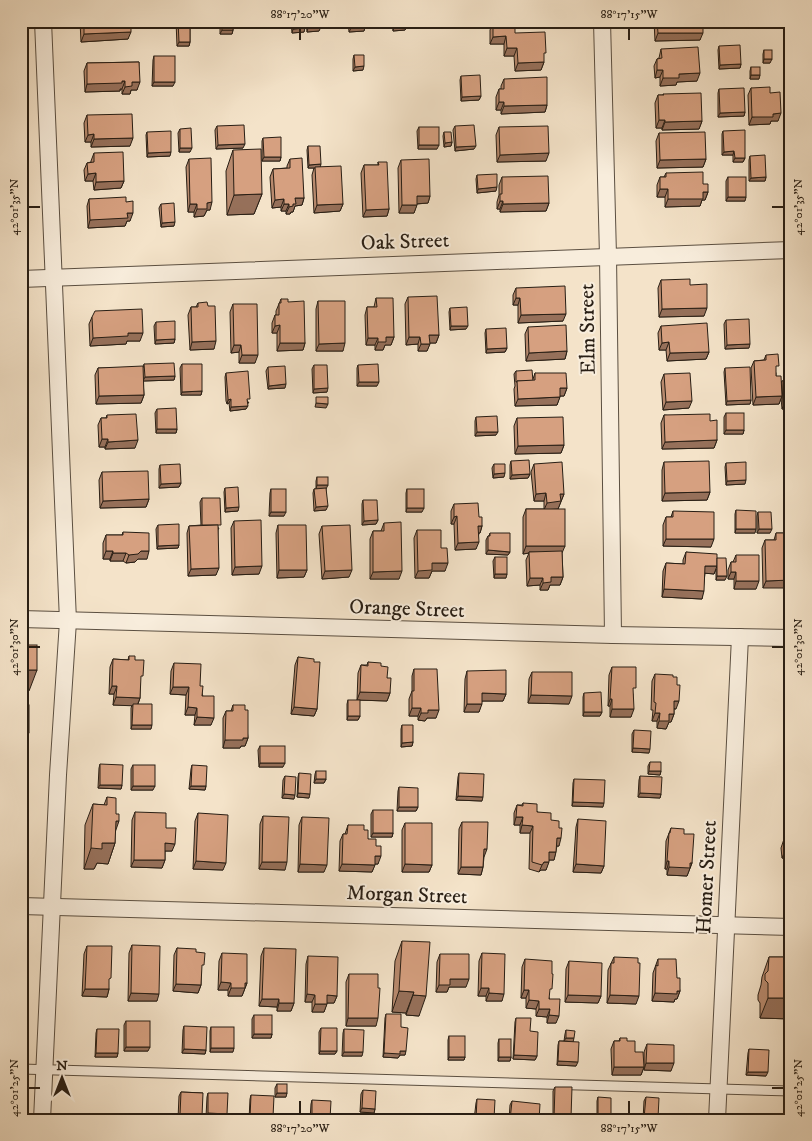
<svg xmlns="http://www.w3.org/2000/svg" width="812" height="1141" viewBox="0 0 812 1141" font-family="'IM FELL DW Pica',serif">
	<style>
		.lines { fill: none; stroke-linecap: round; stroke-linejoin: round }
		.lane-casing { stroke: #5b4f41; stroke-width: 11 }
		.street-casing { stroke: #5b4f41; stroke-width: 18 }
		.lane { stroke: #f8eddc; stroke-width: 9 }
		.street { stroke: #f8eddc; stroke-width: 16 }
		.wall { fill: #b88a6e; stroke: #281e14 }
		.shaded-wall { fill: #96705a; stroke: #281e14 }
		.building { fill: #d6a080; stroke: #281e14 }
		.ticks { fill: none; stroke: #281e14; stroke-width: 2 }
		.labels { text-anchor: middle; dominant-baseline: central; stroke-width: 4; stroke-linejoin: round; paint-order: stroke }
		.street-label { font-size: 21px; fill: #281e14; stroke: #f8eddc }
		.neatline { fill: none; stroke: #281e14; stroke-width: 2 }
		.ticks-label { font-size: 12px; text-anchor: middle; fill: #281e14 }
	</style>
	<rect width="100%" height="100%" fill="#f4e3c9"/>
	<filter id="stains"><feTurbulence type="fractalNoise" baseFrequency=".004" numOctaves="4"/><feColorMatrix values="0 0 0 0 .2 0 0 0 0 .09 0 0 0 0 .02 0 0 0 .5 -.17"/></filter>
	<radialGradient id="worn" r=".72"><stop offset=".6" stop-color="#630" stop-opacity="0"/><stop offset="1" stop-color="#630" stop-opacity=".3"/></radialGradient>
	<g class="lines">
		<g class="lane-casing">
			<path id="lane" d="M 21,1069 L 791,1091"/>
		</g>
		<g class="street-casing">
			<g id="street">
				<path d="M 602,21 L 608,256 L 613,635"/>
				<path d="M 21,279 L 791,250"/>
				<path d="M 21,619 L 613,635 L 791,638"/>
				<path d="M 21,906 L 791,927"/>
				<path d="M 42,1120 L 58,775 L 68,621 L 43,21"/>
				<path d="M 717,1120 L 740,637"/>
			</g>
		</g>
		<use href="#lane" class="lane"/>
		<use href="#street" class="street"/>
	</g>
	<g class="wall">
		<path d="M 80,21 L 131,21 L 128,39 L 81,42 Z"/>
		<path d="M 176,21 L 190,21 L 190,42 L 189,46 L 177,46 Z"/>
		<path d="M 220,21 L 233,21 L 233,30 L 232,34 L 220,34 Z"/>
		<path d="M 291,21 L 304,21 L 304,32 L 292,33 Z"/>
		<path d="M 306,21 L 320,21 L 319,31 L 307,32 Z"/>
		<path d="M 348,21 L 365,21 L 364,31 L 349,32 Z"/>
		<path d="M 392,21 L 406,21 L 407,26 L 405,30 L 393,31 Z"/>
		<path d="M 654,21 L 703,21 L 700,40 L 655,41 Z"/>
		<path d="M 493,22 L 515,33 L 544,62 L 541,70 L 515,71 L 514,56 L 504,56 L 504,44 L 490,44 L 490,30 Z"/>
		<path d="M 719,46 L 741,64 L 740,68 L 719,69 L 718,50 Z"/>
		<path d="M 661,49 L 697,81 L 677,82 L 676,85 L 660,86 L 660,77 L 655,78 L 654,66 L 657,59 L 659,58 Z"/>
		<path d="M 764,50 L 770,63 L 763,63 L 763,54 Z"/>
		<path d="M 354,55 L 363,70 L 353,71 L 353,59 Z"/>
		<path d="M 154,56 L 173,86 L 152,86 L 153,60 Z"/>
		<path d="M 139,62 L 137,90 L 131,90 L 130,94 L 122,94 L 122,89 L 120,89 L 120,91 L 85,92 L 84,71 L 87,63 Z"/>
		<path d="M 751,67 L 759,79 L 750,79 L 750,71 Z"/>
		<path d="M 461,76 L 481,96 L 479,100 L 461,101 L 460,80 Z"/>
		<path d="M 504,79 L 547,105 L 545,112 L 501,114 L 501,110 L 496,110 L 496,97 L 499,89 L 501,89 L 501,86 Z"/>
		<path d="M 751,88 L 770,93 L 778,121 L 771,121 L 770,124 L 749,125 L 748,95 Z"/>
		<path d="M 719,89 L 745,112 L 744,116 L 718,117 L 718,93 Z"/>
		<path d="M 663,94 L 702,121 L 699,129 L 662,130 L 662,128 L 656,128 L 655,103 L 658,95 L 663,95 Z"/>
		<path d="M 87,115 L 130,146 L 91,147 L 91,142 L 85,142 L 84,123 Z"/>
		<path d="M 217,126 L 243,148 L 216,149 L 215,130 Z"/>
		<path d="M 455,126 L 474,149 L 455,151 L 453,130 Z"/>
		<path d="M 419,127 L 437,149 L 418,149 L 417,131 Z"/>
		<path d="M 499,127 L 546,161 L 497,162 L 496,135 Z"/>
		<path d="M 180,129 L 190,152 L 179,152 L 178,133 Z"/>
		<path d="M 723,131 L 745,158 L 743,162 L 733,162 L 733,155 L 722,155 L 722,134 Z"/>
		<path d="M 147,132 L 170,156 L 147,157 L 146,135 Z"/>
		<path d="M 444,132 L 452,142 L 451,146 L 444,147 L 443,136 Z"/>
		<path d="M 659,133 L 706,159 L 703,167 L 657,168 L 656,141 Z"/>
		<path d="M 263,138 L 281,157 L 280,161 L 262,161 L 262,141 Z"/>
		<path d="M 308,146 L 320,167 L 343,204 L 340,211 L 314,213 L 312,175 L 314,168 L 308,168 L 307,150 Z"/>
		<path d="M 233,150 L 262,194 L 254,214 L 227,215 L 226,171 Z"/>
		<path d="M 94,153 L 124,181 L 121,188 L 94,190 L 93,181 L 85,181 L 84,170 L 87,163 L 91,162 L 91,161 Z"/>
		<path d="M 750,156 L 766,177 L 765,181 L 749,181 L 749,160 Z"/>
		<path d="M 189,159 L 210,210 L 207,210 L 204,216 L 194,217 L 194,212 L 188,212 L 186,167 Z"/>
		<path d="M 290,159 L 304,198 L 302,205 L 295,206 L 293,212 L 291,212 L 290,214 L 286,214 L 286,211 L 281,211 L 281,207 L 272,208 L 270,177 L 273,169 L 287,168 L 287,166 Z"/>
		<path d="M 401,160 L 430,196 L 428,203 L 417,204 L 414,213 L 399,213 L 398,168 Z"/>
		<path d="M 378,162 L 389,209 L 387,216 L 363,217 L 361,173 L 364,165 L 378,165 Z"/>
		<path d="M 666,173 L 703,184 L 708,192 L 705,200 L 702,200 L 700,206 L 665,207 L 665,197 L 657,197 L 657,185 L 660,177 L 664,177 Z"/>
		<path d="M 477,175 L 496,191 L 477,193 L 476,179 Z"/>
		<path d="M 502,177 L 549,203 L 546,211 L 500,212 L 500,209 L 497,209 L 497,202 L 499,195 L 499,185 Z"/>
		<path d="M 728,177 L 745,201 L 726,201 L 726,181 Z"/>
		<path d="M 89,199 L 126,202 L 130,221 L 127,221 L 125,226 L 88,228 L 87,206 Z"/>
		<path d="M 161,204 L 174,226 L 161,227 L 159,208 Z"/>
		<path d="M 661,280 L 690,285 L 704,316 L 659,317 L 658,288 Z"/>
		<path d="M 516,288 L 563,321 L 518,323 L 518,305 L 513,305 L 513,295 Z"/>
		<path d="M 408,297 L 439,335 L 436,343 L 430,343 L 427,351 L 418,351 L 418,344 L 406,345 L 405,304 Z"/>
		<path d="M 376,298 L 394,337 L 391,345 L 385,345 L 383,350 L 375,350 L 375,345 L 366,345 L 365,315 L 367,307 L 374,307 Z"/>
		<path d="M 281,299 L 288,302 L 305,343 L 303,350 L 277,351 L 277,333 L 272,333 L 272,323 L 275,315 L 276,315 L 276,311 Z"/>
		<path d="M 318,301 L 343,351 L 316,351 L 316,309 Z"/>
		<path d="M 198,303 L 214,349 L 190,350 L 188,315 L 191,307 L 196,307 Z"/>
		<path d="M 233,304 L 255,363 L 239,363 L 239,352 L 231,353 L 230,312 Z"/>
		<path d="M 450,308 L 466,329 L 450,330 L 449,312 Z"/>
		<path d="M 92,317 L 140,341 L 127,341 L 126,344 L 90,346 L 89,324 Z"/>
		<path d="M 726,320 L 749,348 L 725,349 L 724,324 Z"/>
		<path d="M 156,322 L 175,339 L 174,343 L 155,344 L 154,326 Z"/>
		<path d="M 661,326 L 709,352 L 706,359 L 667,361 L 666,350 L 659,350 L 658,333 Z"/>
		<path d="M 528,327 L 567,351 L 565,359 L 526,361 L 525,334 Z"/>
		<path d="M 486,329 L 507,348 L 505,352 L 486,353 L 485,333 Z"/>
		<path d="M 766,355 L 776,373 L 776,376 L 781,383 L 782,381 L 791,380 L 791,409 L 782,409 L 781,398 L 779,404 L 753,405 L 751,368 L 754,361 L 764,360 Z"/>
		<path d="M 144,364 L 175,376 L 174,380 L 143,381 L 144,395 L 141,403 L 96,404 L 95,375 L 98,368 L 143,368 Z"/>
		<path d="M 182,364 L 202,391 L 201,395 L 181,395 L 180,368 Z"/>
		<path d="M 314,365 L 327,392 L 313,393 L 312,369 Z"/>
		<path d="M 358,365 L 377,386 L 357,386 L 357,368 Z"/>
		<path d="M 268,367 L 285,388 L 268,389 L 266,371 Z"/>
		<path d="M 725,368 L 751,400 L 750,404 L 726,405 L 724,372 Z"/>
		<path d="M 516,371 L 533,379 L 535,373 L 567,388 L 564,396 L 560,396 L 557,405 L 515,406 L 514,389 L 515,386 L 514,374 Z"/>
		<path d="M 226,373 L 249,403 L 247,403 L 246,409 L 230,411 L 229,403 L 227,404 L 226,401 L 225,377 Z"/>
		<path d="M 664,374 L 689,408 L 663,410 L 661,382 Z"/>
		<path d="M 157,409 L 177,429 L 176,433 L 156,433 L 155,413 Z"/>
		<path d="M 726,413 L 744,430 L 743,434 L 724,434 L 724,417 Z"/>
		<path d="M 107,415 L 135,448 L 105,449 L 105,447 L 99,447 L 98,425 L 101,418 L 106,418 Z"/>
		<path d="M 664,415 L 710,421 L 717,440 L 714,448 L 662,449 L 661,423 Z"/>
		<path d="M 476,417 L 496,435 L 475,436 L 475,421 Z"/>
		<path d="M 517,418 L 564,445 L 561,453 L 515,454 L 514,426 Z"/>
		<path d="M 511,461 L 530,474 L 528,478 L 510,479 L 510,465 Z"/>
		<path d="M 664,462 L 710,492 L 707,500 L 662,501 L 662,470 Z"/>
		<path d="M 726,463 L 745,484 L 726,485 L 725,467 Z"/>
		<path d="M 494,464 L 504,477 L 493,478 L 492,468 Z"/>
		<path d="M 534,464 L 564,494 L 558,509 L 562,553 L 563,577 L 560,585 L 550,585 L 548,590 L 540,590 L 540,585 L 527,586 L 526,560 L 529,553 L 523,554 L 523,517 L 526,509 L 544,509 L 544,501 L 534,501 L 531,472 Z"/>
		<path d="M 160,465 L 181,483 L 179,487 L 159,488 L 159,469 Z"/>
		<path d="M 102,472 L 149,499 L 146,507 L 100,508 L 99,480 Z"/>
		<path d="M 317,477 L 326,488 L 326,510 L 314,511 L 313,493 L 314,489 L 316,489 L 316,481 Z"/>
		<path d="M 225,488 L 238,511 L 225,512 L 224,492 Z"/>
		<path d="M 271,489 L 284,516 L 269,516 L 270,493 Z"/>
		<path d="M 407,489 L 422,512 L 406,512 L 406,493 Z"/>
		<path d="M 202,498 L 219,529 L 218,529 L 216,575 L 188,576 L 187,533 L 189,526 L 201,525 L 200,502 Z"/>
		<path d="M 363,500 L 378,520 L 376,524 L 362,525 L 362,504 Z"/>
		<path d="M 454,504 L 479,517 L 482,526 L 480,533 L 479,533 L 476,549 L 455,550 L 454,524 L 451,524 L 451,511 Z"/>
		<path d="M 736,510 L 755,533 L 735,533 L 735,514 Z"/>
		<path d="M 673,511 L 711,547 L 663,546 L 663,525 L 666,517 L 671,517 Z"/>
		<path d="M 758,512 L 770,533 L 757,533 L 757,516 Z"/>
		<path d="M 234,521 L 259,574 L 232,575 L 231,528 Z"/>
		<path d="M 384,523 L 399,579 L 370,579 L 370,539 L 373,531 L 381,531 Z"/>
		<path d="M 158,525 L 179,545 L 178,548 L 157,549 L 156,529 Z"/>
		<path d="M 278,525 L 307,570 L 304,577 L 277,578 L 276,533 Z"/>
		<path d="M 322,526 L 349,577 L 322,579 L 319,534 Z"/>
		<path d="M 417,530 L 441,548 L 445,571 L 432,571 L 429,578 L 415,578 L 414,538 Z"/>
		<path d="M 123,532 L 147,559 L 138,559 L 135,562 L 126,563 L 123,561 L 110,561 L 110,559 L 103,559 L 103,543 L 106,535 L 122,535 Z"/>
		<path d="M 490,533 L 510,552 L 508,555 L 486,554 L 486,540 L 488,536 L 489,536 Z"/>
		<path d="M 776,533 L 791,533 L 763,588 L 762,548 L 765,540 L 774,540 Z"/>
		<path d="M 686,552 L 717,558 L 725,580 L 716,580 L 716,569 L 714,574 L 705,573 L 702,599 L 662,597 L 663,571 L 666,563 L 683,564 L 683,560 Z"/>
		<path d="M 736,555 L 756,589 L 734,589 L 734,579 L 728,579 L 728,570 L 731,562 L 733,562 Z"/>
		<path d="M 495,557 L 506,578 L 494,578 L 493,561 Z"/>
		<path d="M 129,656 L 135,660 L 140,684 L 140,698 L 138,704 L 151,729 L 131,729 L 131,708 L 132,705 L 113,705 L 114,694 L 109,694 L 110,667 L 113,659 L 128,660 Z"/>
		<path d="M 298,657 L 314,662 L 317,709 L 314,716 L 291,714 L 295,665 Z"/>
		<path d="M 368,662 L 381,666 L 387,678 L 390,693 L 387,701 L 357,700 L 358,673 L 361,665 L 367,665 Z"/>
		<path d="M 174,663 L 200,686 L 211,725 L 194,725 L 195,715 L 185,715 L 186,695 L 170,694 L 171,671 Z"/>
		<path d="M 612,667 L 633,694 L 631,717 L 610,717 L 610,706 L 608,706 L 609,675 Z"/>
		<path d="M 414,669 L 436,718 L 427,718 L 425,721 L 418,720 L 418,716 L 409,716 L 409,699 L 412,691 L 412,676 Z"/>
		<path d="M 467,671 L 506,694 L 503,701 L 482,701 L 479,712 L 464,712 L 465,679 Z"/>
		<path d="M 790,671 L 791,671 L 791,732 L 789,732 L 789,717 L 784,717 L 784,700 L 787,692 L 787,679 Z"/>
		<path d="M 532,672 L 569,704 L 528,703 L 529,679 Z"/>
		<path d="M 655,674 L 676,709 L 674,709 L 674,714 L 671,722 L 669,722 L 666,729 L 657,728 L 657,721 L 652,721 L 653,710 L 651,710 L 652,681 Z"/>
		<path d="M 584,693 L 602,712 L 600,716 L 583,716 L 583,697 Z"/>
		<path d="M 348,700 L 360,716 L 358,720 L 347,720 L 347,704 Z"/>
		<path d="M 233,705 L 245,710 L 248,738 L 245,746 L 241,746 L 240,748 L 223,748 L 223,718 L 226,711 L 231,711 Z"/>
		<path d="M 402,725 L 413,742 L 412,746 L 401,747 L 401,729 Z"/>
		<path d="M 634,730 L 649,753 L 632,752 L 632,734 Z"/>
		<path d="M 260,746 L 283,767 L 259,767 L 258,750 Z"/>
		<path d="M 650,762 L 661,771 L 660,775 L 648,774 L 648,766 Z"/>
		<path d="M 100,764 L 122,785 L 121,789 L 98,788 L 99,768 Z"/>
		<path d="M 133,765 L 153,790 L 131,790 L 131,769 Z"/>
		<path d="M 192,765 L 206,786 L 205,790 L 189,789 L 191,769 Z"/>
		<path d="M 316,771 L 326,779 L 324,783 L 314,783 L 315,774 Z"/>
		<path d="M 299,773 L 309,798 L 297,797 L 298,777 Z"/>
		<path d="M 459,773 L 482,801 L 456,800 L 458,777 Z"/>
		<path d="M 285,776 L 294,799 L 282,798 L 283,780 Z"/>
		<path d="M 640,776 L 661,794 L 660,798 L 638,797 L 639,780 Z"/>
		<path d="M 574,779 L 603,807 L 572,806 L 573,783 Z"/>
		<path d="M 399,787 L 418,807 L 416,811 L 397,811 L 398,791 Z"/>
		<path d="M 107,797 L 115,831 L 115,843 L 108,864 L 97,863 L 94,869 L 84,869 L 85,825 L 93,804 L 104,805 Z"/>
		<path d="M 523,803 L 551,820 L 559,846 L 557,846 L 554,860 L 549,860 L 546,870 L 541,870 L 539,872 L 529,869 L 530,833 L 520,833 L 520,825 L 514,825 L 514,813 L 517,805 L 522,805 Z"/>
		<path d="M 373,810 L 393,833 L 392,837 L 371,837 L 371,814 Z"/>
		<path d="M 135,812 L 166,828 L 172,851 L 165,851 L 165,860 L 162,868 L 131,867 L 132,820 Z"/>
		<path d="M 198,813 L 223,870 L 193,869 L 195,821 Z"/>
		<path d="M 263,816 L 285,870 L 259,869 L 260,824 Z"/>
		<path d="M 791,816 L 791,870 L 788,870 L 788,859 L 782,858 L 781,848 L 785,836 L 785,832 Z"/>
		<path d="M 302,817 L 324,872 L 298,872 L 299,825 Z"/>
		<path d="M 578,819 L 604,866 L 601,873 L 573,872 L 576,827 Z"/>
		<path d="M 462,822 L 484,857 L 483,867 L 481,875 L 458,874 L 459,829 Z"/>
		<path d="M 405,823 L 432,865 L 429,872 L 402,872 L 402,830 Z"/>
		<path d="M 348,825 L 364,830 L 368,839 L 376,846 L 378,864 L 375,864 L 372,872 L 339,871 L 340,841 L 343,834 L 345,834 Z"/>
		<path d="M 671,828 L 684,834 L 692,863 L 687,876 L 667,875 L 667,869 L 665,869 L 666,841 Z"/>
		<path d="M 402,941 L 419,1016 L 406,1015 L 406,1013 L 392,1012 L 395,961 Z"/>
		<path d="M 132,945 L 157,1001 L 128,1001 L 129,953 Z"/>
		<path d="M 87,946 L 109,989 L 107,997 L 82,996 L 84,954 Z"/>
		<path d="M 177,948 L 196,952 L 201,972 L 201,985 L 198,993 L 173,991 L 174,955 Z"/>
		<path d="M 264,948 L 294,1003 L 291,1011 L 277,1011 L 277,1007 L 259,1006 L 261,956 Z"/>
		<path d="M 222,953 L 247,983 L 242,996 L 228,996 L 228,990 L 218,990 L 219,961 Z"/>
		<path d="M 482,953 L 502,1001 L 486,1001 L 486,996 L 478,996 L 479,961 Z"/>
		<path d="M 440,954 L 466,987 L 449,987 L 447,992 L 436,992 L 437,962 Z"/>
		<path d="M 308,956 L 337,996 L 334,1003 L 327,1003 L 324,1012 L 312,1012 L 312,1002 L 305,1002 L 306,964 Z"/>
		<path d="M 614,957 L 636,1004 L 607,1003 L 608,970 Z"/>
		<path d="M 769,957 L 791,957 L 791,1019 L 760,1018 L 760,1003 L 758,1000 L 758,995 L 761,985 L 762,977 Z"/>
		<path d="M 525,959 L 549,997 L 556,1023 L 547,1023 L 547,1017 L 536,1016 L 536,1009 L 526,1008 L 526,998 L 521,998 L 522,967 Z"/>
		<path d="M 658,959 L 677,978 L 680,991 L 677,999 L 675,999 L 674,1002 L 652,1001 L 653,973 Z"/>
		<path d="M 569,961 L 601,996 L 598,1003 L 565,1002 L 566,969 Z"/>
		<path d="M 349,974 L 376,1026 L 346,1026 L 346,982 Z"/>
		<path d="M 386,1014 L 401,1027 L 405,1055 L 400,1055 L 398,1058 L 383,1057 L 385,1018 Z"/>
		<path d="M 254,1015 L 272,1034 L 271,1038 L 252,1038 L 252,1019 Z"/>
		<path d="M 516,1018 L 530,1031 L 537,1056 L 535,1060 L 513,1059 L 515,1022 Z"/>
		<path d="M 126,1021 L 148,1051 L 124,1051 L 124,1025 Z"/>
		<path d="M 184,1026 L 206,1050 L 205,1054 L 182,1053 L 183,1030 Z"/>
		<path d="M 211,1027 L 233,1052 L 210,1052 L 210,1031 Z"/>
		<path d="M 321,1028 L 337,1051 L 335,1054 L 319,1054 L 319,1032 Z"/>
		<path d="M 97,1029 L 118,1053 L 117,1057 L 95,1057 L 96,1033 Z"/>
		<path d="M 344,1029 L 362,1056 L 342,1056 L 343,1033 Z"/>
		<path d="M 566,1030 L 573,1041 L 576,1066 L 557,1065 L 558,1045 L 559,1041 L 564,1041 L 565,1034 Z"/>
		<path d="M 449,1036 L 465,1057 L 464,1060 L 448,1060 L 448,1040 Z"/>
		<path d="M 620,1038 L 627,1041 L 635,1052 L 644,1067 L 641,1075 L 612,1075 L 611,1049 L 614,1041 L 619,1041 Z"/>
		<path d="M 499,1039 L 511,1057 L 510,1061 L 498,1061 L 498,1043 Z"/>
		<path d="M 647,1044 L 671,1071 L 644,1070 L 644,1052 Z"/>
		<path d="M 749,1049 L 766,1076 L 746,1075 L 748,1053 Z"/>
		<path d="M 790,1057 L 791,1057 L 791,1080 L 788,1080 L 788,1060 Z"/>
		<path d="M 277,1084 L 286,1097 L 275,1097 L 275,1088 Z"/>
		<path d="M 555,1087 L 571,1118 L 571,1120 L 553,1120 L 553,1091 Z"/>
		<path d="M 363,1090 L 375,1109 L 374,1113 L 360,1112 L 361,1094 Z"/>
		<path d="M 181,1092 L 203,1093 L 178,1119 L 179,1096 Z"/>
		<path d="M 208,1093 L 227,1114 L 226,1118 L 206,1117 L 207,1097 Z"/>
		<path d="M 251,1095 L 273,1117 L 272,1120 L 249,1120 L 250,1099 Z"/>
		<path d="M 598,1097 L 611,1120 L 597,1120 L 597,1101 Z"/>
		<path d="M 646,1097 L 657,1120 L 643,1120 L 644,1101 Z"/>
		<path d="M 477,1099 L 494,1120 L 474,1120 L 476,1103 Z"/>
		<path d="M 312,1100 L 330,1120 L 310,1120 L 311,1104 Z"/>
		<path d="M 512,1101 L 539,1120 L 509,1120 L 510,1105 Z"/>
	</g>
	<g class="shaded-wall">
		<path d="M 745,21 L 766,21 L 765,24 L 744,25 Z"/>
		<path d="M 407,26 L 405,30 L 393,31 L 394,27 Z"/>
		<path d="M 321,27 L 319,31 L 307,32 L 308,28 Z"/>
		<path d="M 365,27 L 364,31 L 349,32 L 351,28 Z"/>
		<path d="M 305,28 L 304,32 L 292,33 L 293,29 Z"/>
		<path d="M 222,30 L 233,30 L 232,34 L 220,34 Z"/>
		<path d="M 131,32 L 128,39 L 81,42 L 84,34 Z"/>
		<path d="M 658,33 L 703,33 L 700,40 L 655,41 Z"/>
		<path d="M 506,36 L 504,44 L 490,44 L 493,37 Z"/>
		<path d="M 179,42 L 190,42 L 189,46 L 177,46 Z"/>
		<path d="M 507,48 L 517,48 L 514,56 L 504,56 Z"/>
		<path d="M 764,59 L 772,59 L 770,63 L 763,63 Z"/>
		<path d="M 544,62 L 541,70 L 515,71 L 518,63 Z"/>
		<path d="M 741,64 L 740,68 L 719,69 L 720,65 Z"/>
		<path d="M 364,66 L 363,70 L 353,71 L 355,67 Z"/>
		<path d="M 657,70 L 663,70 L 660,77 L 655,78 Z"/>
		<path d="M 700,73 L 697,81 L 677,82 L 676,85 L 660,86 L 663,78 L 679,74 Z"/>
		<path d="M 751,75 L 760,75 L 759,79 L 750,79 Z"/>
		<path d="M 125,81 L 122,89 L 120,89 L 120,91 L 85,92 L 87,84 Z"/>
		<path d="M 132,82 L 140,82 L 137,90 L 131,90 L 130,94 L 122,94 L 125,87 Z"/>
		<path d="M 154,82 L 175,82 L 173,86 L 152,86 Z"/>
		<path d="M 481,96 L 479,100 L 461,101 L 462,97 Z"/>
		<path d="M 499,102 L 504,102 L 501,110 L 496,110 Z"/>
		<path d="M 547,105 L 545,112 L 501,114 L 504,106 Z"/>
		<path d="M 745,112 L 744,116 L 718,117 L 720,113 Z"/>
		<path d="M 781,113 L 778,121 L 771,121 L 770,124 L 749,125 L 752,117 L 773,114 Z"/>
		<path d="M 659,120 L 665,120 L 662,128 L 656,128 Z"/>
		<path d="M 702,121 L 699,129 L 662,130 L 665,122 Z"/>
		<path d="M 94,134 L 91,142 L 85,142 L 88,135 Z"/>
		<path d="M 133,138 L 130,146 L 91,147 L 94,139 Z"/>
		<path d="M 452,142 L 451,146 L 444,147 L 445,143 Z"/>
		<path d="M 245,144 L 243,148 L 216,149 L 218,145 Z"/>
		<path d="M 419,145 L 439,145 L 437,149 L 418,149 Z"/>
		<path d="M 476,146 L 474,149 L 455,151 L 456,147 Z"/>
		<path d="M 180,148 L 192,148 L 190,152 L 179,152 Z"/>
		<path d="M 734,151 L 733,155 L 722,155 L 724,152 Z"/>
		<path d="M 171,152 L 170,156 L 147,157 L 148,153 Z"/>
		<path d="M 549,153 L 546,161 L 497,162 L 500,155 Z"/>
		<path d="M 264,157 L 281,157 L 280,161 L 262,161 Z"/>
		<path d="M 735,158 L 745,158 L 743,162 L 733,162 Z"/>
		<path d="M 706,159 L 703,167 L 657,168 L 660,160 Z"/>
		<path d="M 321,164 L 320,168 L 308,168 L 309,165 Z"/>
		<path d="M 96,173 L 93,181 L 85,181 L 88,174 Z"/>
		<path d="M 766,177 L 765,181 L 749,181 L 751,178 Z"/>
		<path d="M 124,181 L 121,188 L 94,190 L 96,182 Z"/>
		<path d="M 497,187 L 496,191 L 477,193 L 478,189 Z"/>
		<path d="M 660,189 L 668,189 L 665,197 L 657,197 Z"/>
		<path d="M 703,192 L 708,192 L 705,200 L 702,200 L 700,206 L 665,207 L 668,199 Z"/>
		<path d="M 262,194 L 254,214 L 227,215 L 234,195 Z"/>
		<path d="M 417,196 L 430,196 L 428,203 L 414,204 Z"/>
		<path d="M 728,197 L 746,197 L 745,201 L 726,201 Z"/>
		<path d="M 295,198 L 304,198 L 302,205 L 295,206 L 293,212 L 291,212 L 290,214 L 286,214 L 289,207 Z"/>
		<path d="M 284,199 L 281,207 L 272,208 L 275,200 Z"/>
		<path d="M 500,201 L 503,201 L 500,209 L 497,209 Z"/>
		<path d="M 212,202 L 210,210 L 207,210 L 204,216 L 194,217 L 197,209 L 207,203 Z"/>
		<path d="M 549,203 L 546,211 L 500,212 L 503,204 Z"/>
		<path d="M 190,204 L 197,204 L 194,212 L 188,212 Z"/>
		<path d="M 284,204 L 289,204 L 286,211 L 281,211 Z"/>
		<path d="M 343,204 L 340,211 L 314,213 L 317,205 Z"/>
		<path d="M 402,205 L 417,205 L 414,213 L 399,213 Z"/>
		<path d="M 389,209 L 387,216 L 363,217 L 366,210 Z"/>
		<path d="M 127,213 L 133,213 L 130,221 L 127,221 L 125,226 L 88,228 L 90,220 Z"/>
		<path d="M 175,222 L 174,226 L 161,227 L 162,223 Z"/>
		<path d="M 516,298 L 520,298 L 518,305 L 513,305 Z"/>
		<path d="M 707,308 L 704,316 L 659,317 L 662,309 Z"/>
		<path d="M 566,314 L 563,321 L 518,323 L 521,315 Z"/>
		<path d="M 280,325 L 277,333 L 272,333 L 275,326 Z"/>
		<path d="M 451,326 L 468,326 L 466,329 L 450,330 Z"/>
		<path d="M 128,333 L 143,333 L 140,341 L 127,341 L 126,344 L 90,346 L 93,338 Z"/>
		<path d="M 429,335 L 439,335 L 436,343 L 427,343 Z"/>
		<path d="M 386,337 L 394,337 L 391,345 L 385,345 L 383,350 L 375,350 L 378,342 Z"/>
		<path d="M 409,337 L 420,337 L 418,344 L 406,345 Z"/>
		<path d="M 368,338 L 378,338 L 375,345 L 366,345 Z"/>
		<path d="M 175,339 L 174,343 L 155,344 L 156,340 Z"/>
		<path d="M 216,341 L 214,349 L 190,350 L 192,342 Z"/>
		<path d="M 669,342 L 666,350 L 659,350 L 662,343 Z"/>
		<path d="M 280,343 L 305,343 L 303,350 L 277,351 Z"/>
		<path d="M 345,343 L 343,351 L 316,351 L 319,344 Z"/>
		<path d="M 421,344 L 430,344 L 427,351 L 418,351 Z"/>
		<path d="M 750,344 L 749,348 L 725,349 L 727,345 Z"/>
		<path d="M 234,345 L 241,345 L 239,352 L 231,353 Z"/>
		<path d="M 507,348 L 505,352 L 486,353 L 487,349 Z"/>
		<path d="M 567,351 L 565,359 L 526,361 L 529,353 Z"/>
		<path d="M 709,352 L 706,359 L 667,361 L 670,353 Z"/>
		<path d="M 242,355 L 258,355 L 255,363 L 239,363 Z"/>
		<path d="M 175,376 L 174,380 L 143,381 L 145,377 Z"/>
		<path d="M 359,382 L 379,382 L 377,386 L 357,386 Z"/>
		<path d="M 286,384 L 285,388 L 268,389 L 269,386 Z"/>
		<path d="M 328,388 L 327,392 L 313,393 L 314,389 Z"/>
		<path d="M 560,388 L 567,388 L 564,396 L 557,396 Z"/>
		<path d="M 202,391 L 201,395 L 181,395 L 182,392 Z"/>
		<path d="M 144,395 L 141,403 L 96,404 L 99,396 Z"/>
		<path d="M 782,396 L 779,404 L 753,405 L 756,397 Z"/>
		<path d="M 560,397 L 557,405 L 515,406 L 518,399 Z"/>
		<path d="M 231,399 L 229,403 L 227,404 L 228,400 Z"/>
		<path d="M 751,400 L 750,404 L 726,405 L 727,401 Z"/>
		<path d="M 692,401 L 689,408 L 663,410 L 666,402 Z"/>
		<path d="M 316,403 L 328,404 L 326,408 L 315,407 Z"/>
		<path d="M 791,405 L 791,409 L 782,409 L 783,406 Z"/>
		<path d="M 248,406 L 246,409 L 230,411 L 231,407 Z"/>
		<path d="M 157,429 L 177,429 L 176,433 L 156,433 Z"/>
		<path d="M 726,430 L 744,430 L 743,434 L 724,434 Z"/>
		<path d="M 477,432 L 498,432 L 496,435 L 475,436 Z"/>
		<path d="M 102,439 L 108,439 L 105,447 L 99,447 Z"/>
		<path d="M 138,440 L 135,448 L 105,449 L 108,442 Z"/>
		<path d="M 717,440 L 714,448 L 662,449 L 665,442 Z"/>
		<path d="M 564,445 L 561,453 L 515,454 L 518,446 Z"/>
		<path d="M 505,473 L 504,477 L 493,478 L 494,474 Z"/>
		<path d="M 530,474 L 528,478 L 510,479 L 512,475 Z"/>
		<path d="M 746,480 L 745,484 L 726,485 L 727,481 Z"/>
		<path d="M 181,483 L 179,487 L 159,488 L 161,484 Z"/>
		<path d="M 317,485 L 328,485 L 326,489 L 316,489 Z"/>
		<path d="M 710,492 L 707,500 L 662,501 L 665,493 Z"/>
		<path d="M 546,493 L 544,501 L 534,501 L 536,494 Z"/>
		<path d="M 560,494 L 564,494 L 558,509 L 544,510 L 547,503 Z"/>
		<path d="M 149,499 L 146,507 L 100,508 L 103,501 Z"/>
		<path d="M 328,506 L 326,510 L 314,511 L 316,507 Z"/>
		<path d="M 239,507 L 238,511 L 225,512 L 226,508 Z"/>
		<path d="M 407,508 L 424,508 L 422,512 L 406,512 Z"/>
		<path d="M 271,512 L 286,512 L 284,516 L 269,516 Z"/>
		<path d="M 457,516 L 454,524 L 451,524 L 454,517 Z"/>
		<path d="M 378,520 L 376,524 L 362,525 L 364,521 Z"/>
		<path d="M 478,526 L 482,526 L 480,533 L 476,533 Z"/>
		<path d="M 736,529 L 756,529 L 755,533 L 735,533 Z"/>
		<path d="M 759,529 L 772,529 L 770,533 L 757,533 Z"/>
		<path d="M 666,539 L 714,539 L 711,547 L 663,546 Z"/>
		<path d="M 479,542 L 476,549 L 455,550 L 458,543 Z"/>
		<path d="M 179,545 L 178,548 L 157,549 L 158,546 Z"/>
		<path d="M 526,546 L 565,546 L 562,553 L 529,552 L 529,553 L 523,554 Z"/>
		<path d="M 488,550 L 510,552 L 508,555 L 486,554 Z"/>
		<path d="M 106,551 L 113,551 L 110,559 L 103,559 Z"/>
		<path d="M 141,551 L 149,551 L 147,559 L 138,559 L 135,562 L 126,563 L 129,555 Z"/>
		<path d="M 113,553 L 126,553 L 123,561 L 110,561 Z"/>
		<path d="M 432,563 L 448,563 L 445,571 L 432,571 L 429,578 L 415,578 L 418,571 Z"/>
		<path d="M 262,566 L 259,574 L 232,575 L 235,567 Z"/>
		<path d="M 705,566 L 717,566 L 714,574 L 703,573 Z"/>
		<path d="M 219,568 L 216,575 L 188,576 L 191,569 Z"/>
		<path d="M 279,570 L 307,570 L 304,577 L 277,578 Z"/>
		<path d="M 352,570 L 349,577 L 322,579 L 325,571 Z"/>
		<path d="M 402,571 L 399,579 L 370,579 L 373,572 Z"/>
		<path d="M 731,572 L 736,572 L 734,579 L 728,579 Z"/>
		<path d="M 495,574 L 507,574 L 506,578 L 494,578 Z"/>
		<path d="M 717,576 L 727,576 L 725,580 L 716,580 Z"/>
		<path d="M 551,577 L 563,577 L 560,585 L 550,585 L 548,590 L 540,590 L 543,583 Z"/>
		<path d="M 530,578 L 543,578 L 540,585 L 527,586 Z"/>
		<path d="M 791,580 L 791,588 L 763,588 L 766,581 Z"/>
		<path d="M 736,581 L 759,581 L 756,589 L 734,589 Z"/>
		<path d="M 664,589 L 704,591 L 702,599 L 662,597 Z"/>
		<path d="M 21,670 L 37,670 L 29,691 L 21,691 Z"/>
		<path d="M 112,686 L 117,686 L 114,694 L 109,694 Z"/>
		<path d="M 173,687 L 189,687 L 186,695 L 170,694 Z"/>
		<path d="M 360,692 L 390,693 L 387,701 L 357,700 Z"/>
		<path d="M 482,693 L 506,694 L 503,701 L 480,701 Z"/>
		<path d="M 531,695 L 572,696 L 569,704 L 528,703 Z"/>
		<path d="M 116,697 L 140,698 L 137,706 L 113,705 Z"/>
		<path d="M 610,699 L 612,699 L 610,706 L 608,706 Z"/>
		<path d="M 674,701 L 679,701 L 676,709 L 672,708 Z"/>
		<path d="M 467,704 L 482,704 L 479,712 L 464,712 Z"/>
		<path d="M 188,707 L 197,708 L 195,715 L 185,715 Z"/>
		<path d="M 294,707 L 317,709 L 314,716 L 291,714 Z"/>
		<path d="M 412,708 L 421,708 L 418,716 L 409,716 Z"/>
		<path d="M 612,709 L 634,709 L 631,717 L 610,717 Z"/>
		<path d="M 787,709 L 791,709 L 791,711 L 789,717 L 784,717 Z"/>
		<path d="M 428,710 L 439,710 L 436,718 L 427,718 L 425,721 L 418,720 L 421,713 Z"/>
		<path d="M 584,712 L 602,712 L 600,716 L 583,716 Z"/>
		<path d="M 655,713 L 660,713 L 657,721 L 652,721 Z"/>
		<path d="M 669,714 L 674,714 L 671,722 L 669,722 L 666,729 L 657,728 L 659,721 Z"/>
		<path d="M 348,716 L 360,716 L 358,720 L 347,720 Z"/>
		<path d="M 197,717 L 214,718 L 211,725 L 194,725 Z"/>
		<path d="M 132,725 L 152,725 L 151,729 L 131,729 Z"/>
		<path d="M 21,732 L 29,732 L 27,740 L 21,740 Z"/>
		<path d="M 243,738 L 248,738 L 245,746 L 241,746 L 240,748 L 223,748 L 225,740 Z"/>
		<path d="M 413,742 L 412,746 L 401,747 L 402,743 Z"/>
		<path d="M 633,748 L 650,749 L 649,753 L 632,752 Z"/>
		<path d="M 260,763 L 285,763 L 283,767 L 259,767 Z"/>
		<path d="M 649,771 L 661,771 L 660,775 L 648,774 Z"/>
		<path d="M 316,779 L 326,779 L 324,783 L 314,783 Z"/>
		<path d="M 100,785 L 122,785 L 121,789 L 98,788 Z"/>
		<path d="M 133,786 L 155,786 L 153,790 L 131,790 Z"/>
		<path d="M 191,786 L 206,786 L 205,790 L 189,789 Z"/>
		<path d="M 298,793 L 310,794 L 309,798 L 297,797 Z"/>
		<path d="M 640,793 L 661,794 L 660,798 L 638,797 Z"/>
		<path d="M 284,794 L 295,795 L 294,799 L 282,798 Z"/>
		<path d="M 458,796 L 483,797 L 482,801 L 456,800 Z"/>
		<path d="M 573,802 L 604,803 L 603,807 L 572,806 Z"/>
		<path d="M 399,807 L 418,807 L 416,811 L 397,811 Z"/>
		<path d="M 516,817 L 523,817 L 520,825 L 514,825 Z"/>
		<path d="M 116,821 L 119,821 L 112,841 Z"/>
		<path d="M 522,825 L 533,826 L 530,833 L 520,833 Z"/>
		<path d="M 373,833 L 393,833 L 392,837 L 371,837 Z"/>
		<path d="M 557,838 L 561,838 L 559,846 L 554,846 Z"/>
		<path d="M 790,838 L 791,838 L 791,851 L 788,859 L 782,858 Z"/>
		<path d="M 102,843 L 115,843 L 108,864 L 97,863 L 94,869 L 84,869 L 91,848 Z"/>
		<path d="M 165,843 L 175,844 L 172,851 L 163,851 Z"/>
		<path d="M 484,849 L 487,849 L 484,857 L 481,857 Z"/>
		<path d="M 549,852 L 556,852 L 554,860 L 546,860 Z"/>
		<path d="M 375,856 L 381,856 L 378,864 L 372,864 Z"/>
		<path d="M 134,860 L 165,860 L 162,868 L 131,867 Z"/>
		<path d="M 196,861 L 226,863 L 223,870 L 193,869 Z"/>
		<path d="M 667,861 L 669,861 L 667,869 L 665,869 Z"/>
		<path d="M 262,862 L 287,862 L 285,870 L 259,869 Z"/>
		<path d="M 544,862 L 549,862 L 546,870 L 541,870 L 539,872 L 542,865 Z"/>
		<path d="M 791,862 L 791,870 L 788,870 Z"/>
		<path d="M 690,863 L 692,863 L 687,876 L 667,875 L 669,867 Z"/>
		<path d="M 300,864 L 327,865 L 324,872 L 298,872 Z"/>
		<path d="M 342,864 L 375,865 L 372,872 L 339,871 Z"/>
		<path d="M 405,864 L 432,865 L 429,872 L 402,872 Z"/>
		<path d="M 576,864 L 604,866 L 601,873 L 573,872 Z"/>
		<path d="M 461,867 L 483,867 L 481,875 L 458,874 Z"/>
		<path d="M 450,979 L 469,979 L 466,987 L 449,987 L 447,992 L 436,992 L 439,985 Z"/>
		<path d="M 221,982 L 231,983 L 228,990 L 218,990 Z"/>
		<path d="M 245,983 L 247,983 L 242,996 L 228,996 L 231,988 Z"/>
		<path d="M 176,984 L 201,985 L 198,993 L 173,991 Z"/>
		<path d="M 481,988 L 489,988 L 486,996 L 478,996 Z"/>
		<path d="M 85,989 L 109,989 L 107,997 L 82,996 Z"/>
		<path d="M 524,990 L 529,990 L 526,998 L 521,998 Z"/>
		<path d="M 399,991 L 414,992 L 406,1013 L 392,1012 Z"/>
		<path d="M 680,991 L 677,999 L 675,999 L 674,1002 L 652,1001 L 655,993 Z"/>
		<path d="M 131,993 L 159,994 L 157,1001 L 128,1001 Z"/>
		<path d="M 489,993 L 504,994 L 502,1001 L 486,1001 Z"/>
		<path d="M 307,994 L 315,995 L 312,1002 L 305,1002 Z"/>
		<path d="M 327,995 L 337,996 L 334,1003 L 324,1003 Z"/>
		<path d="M 413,995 L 426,996 L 419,1016 L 406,1015 Z"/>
		<path d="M 568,995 L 601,996 L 598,1003 L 565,1002 Z"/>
		<path d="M 610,995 L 639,996 L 636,1004 L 607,1003 Z"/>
		<path d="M 768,998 L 791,998 L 791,1019 L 760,1018 Z"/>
		<path d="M 262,999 L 279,999 L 277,1007 L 259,1006 Z"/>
		<path d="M 529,1000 L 539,1001 L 536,1009 L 526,1008 Z"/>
		<path d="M 279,1003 L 294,1003 L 291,1011 L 277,1011 Z"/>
		<path d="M 315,1004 L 327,1004 L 324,1012 L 312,1012 Z"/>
		<path d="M 539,1009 L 550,1009 L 547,1017 L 536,1016 Z"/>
		<path d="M 549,1015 L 559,1016 L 556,1023 L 547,1023 Z"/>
		<path d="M 348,1018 L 378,1018 L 376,1026 L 346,1026 Z"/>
		<path d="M 254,1034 L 272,1034 L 271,1038 L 252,1038 Z"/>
		<path d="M 566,1038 L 574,1038 L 573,1042 L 564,1041 Z"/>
		<path d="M 126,1047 L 150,1047 L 148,1051 L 124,1051 Z"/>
		<path d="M 211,1048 L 234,1048 L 233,1052 L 210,1052 Z"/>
		<path d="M 184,1049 L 206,1050 L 205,1054 L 182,1053 Z"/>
		<path d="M 320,1051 L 337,1051 L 335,1054 L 319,1054 Z"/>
		<path d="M 400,1051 L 406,1051 L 405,1055 L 400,1055 L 398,1058 L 383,1057 L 384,1053 Z"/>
		<path d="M 344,1052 L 363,1052 L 362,1056 L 342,1056 Z"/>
		<path d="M 96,1053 L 118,1053 L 117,1057 L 95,1057 Z"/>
		<path d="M 514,1055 L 537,1056 L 535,1060 L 513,1059 Z"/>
		<path d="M 449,1057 L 465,1057 L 464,1060 L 448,1060 Z"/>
		<path d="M 499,1057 L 511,1057 L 510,1061 L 498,1061 Z"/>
		<path d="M 558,1061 L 578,1062 L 576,1066 L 557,1065 Z"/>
		<path d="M 646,1063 L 674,1063 L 671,1071 L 644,1070 Z"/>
		<path d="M 614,1067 L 644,1067 L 641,1075 L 612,1075 Z"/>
		<path d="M 748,1072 L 768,1072 L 766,1076 L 746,1075 Z"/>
		<path d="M 789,1076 L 791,1076 L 791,1080 L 788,1080 Z"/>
		<path d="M 277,1093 L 287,1093 L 286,1097 L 275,1097 Z"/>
		<path d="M 362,1108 L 375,1109 L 374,1113 L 360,1112 Z"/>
		<path d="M 208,1113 L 227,1114 L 226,1118 L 206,1117 Z"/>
		<path d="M 180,1115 L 202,1116 L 201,1120 L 178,1119 Z"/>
		<path d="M 250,1117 L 273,1117 L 272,1120 L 249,1120 Z"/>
		<path d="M 476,1118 L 494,1119 L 475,1120 Z"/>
		<path d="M 554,1118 L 571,1118 L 571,1120 L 553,1120 Z"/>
		<path d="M 644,1118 L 658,1118 L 657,1120 L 644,1120 Z"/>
	</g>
	<g class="building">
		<path d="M 84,21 L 131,21 L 131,32 L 84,34 Z"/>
		<path d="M 178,21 L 190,21 L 190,42 L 179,42 Z"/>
		<path d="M 221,21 L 233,21 L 233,30 L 222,30 Z"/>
		<path d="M 293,21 L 304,21 L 305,28 L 293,29 Z"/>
		<path d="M 308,21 L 320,21 L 321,27 L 308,28 Z"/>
		<path d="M 350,21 L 365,21 L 365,27 L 351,28 Z"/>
		<path d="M 394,21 L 406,21 L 407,26 L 394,27 Z"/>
		<path d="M 657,21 L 703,21 L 703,33 L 658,33 Z"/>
		<path d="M 493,22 L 515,22 L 515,33 L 545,32 L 546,53 L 544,53 L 544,62 L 518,63 L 517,48 L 507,48 L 506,36 L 493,37 Z"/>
		<path d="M 740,45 L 741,64 L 720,65 L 719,46 Z"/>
		<path d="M 698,47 L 700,73 L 679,74 L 679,78 L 663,78 L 663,70 L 657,70 L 657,59 L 662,58 L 661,49 Z"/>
		<rect x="764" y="50" width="8" height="9"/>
		<path d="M 354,55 L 364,55 L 364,66 L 355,67 Z"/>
		<rect x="154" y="56" width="21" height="26"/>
		<path d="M 139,62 L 140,82 L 132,82 L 132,86 L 125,87 L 125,81 L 122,81 L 122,83 L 87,84 L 87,63 Z"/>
		<rect x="751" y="67" width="9" height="8"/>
		<path d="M 480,75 L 481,96 L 462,97 L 461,76 Z"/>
		<path d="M 547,77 L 547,105 L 504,106 L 504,102 L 499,102 L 499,89 L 504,89 L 504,79 Z"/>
		<path d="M 770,87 L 770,93 L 780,92 L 781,113 L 773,114 L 773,117 L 752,117 L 751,88 Z"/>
		<path d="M 744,88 L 745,112 L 720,113 L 719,89 Z"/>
		<path d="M 701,93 L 702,121 L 665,122 L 665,120 L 659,120 L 658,95 L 664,95 L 663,94 Z"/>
		<path d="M 132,114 L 133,138 L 94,139 L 94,134 L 88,135 L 87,115 Z"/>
		<path d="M 244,125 L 245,144 L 218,145 L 217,126 Z"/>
		<path d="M 474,125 L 476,146 L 456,147 L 455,126 Z"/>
		<path d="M 548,126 L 549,153 L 500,155 L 499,127 Z"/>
		<rect x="419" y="127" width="20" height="18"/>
		<path d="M 191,128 L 192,148 L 180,148 L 180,129 Z"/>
		<path d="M 745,130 L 745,158 L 735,158 L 734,151 L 724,152 L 723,131 Z"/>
		<path d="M 171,131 L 171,152 L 148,153 L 147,132 Z"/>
		<path d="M 444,132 L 451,132 L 452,142 L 445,143 Z"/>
		<path d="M 705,132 L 706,159 L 660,160 L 659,133 Z"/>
		<path d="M 281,137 L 281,157 L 264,157 L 263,138 Z"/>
		<path d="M 308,146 L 320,146 L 321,164 L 309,165 Z"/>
		<path d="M 261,149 L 262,194 L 234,195 L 233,150 Z"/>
		<path d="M 123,152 L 124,181 L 96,182 L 96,173 L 88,174 L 87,163 L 94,162 L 94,153 Z"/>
		<path d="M 765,155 L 766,177 L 751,178 L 750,156 Z"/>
		<path d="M 211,158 L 212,202 L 207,203 L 207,209 L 197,209 L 197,204 L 190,204 L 189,159 Z"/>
		<path d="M 302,158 L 304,198 L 295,198 L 296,204 L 293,204 L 293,206 L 289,207 L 289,204 L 284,204 L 284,199 L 275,200 L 273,169 L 290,168 L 290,159 Z"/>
		<path d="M 429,159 L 430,196 L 417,196 L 417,205 L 402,205 L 401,160 Z"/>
		<path d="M 378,162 L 387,162 L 389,209 L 366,210 L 364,165 L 379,165 Z"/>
		<path d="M 341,166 L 343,204 L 317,205 L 315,167 Z"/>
		<path d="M 703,172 L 703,184 L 708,184 L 708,192 L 703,192 L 703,199 L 668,199 L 668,189 L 660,189 L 660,177 L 666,177 L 666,173 Z"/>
		<path d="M 497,174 L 497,187 L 478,189 L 477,175 Z"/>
		<path d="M 548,176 L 549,203 L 503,204 L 503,201 L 500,201 L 500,194 L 502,194 L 502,177 Z"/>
		<rect x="728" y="177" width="18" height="20"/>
		<path d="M 126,197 L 126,202 L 133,201 L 133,213 L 127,213 L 128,218 L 90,220 L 89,199 Z"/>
		<path d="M 174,203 L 175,222 L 162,223 L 161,204 Z"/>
		<path d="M 690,279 L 690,285 L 707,284 L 707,308 L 662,309 L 661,280 Z"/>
		<path d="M 565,286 L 566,314 L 521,315 L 520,298 L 516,298 L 516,288 Z"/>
		<path d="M 437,296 L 439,335 L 429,335 L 430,344 L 421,344 L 420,337 L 409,337 L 408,297 Z"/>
		<path d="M 376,298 L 393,298 L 394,337 L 386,337 L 386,342 L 378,342 L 378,338 L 368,338 L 367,307 L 377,307 Z"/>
		<path d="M 281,299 L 288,299 L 288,302 L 304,301 L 305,343 L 280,343 L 280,325 L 275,326 L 275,315 L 279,315 L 279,303 L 281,303 Z"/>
		<path d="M 318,301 L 345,301 L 345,343 L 319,344 Z"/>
		<path d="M 207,302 L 208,306 L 215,306 L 216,341 L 192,342 L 191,307 L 198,307 L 198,303 Z"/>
		<path d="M 233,304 L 257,304 L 258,355 L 242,355 L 241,345 L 234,345 Z"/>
		<path d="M 467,307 L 468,326 L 451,326 L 450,308 Z"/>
		<path d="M 142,309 L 143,333 L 128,333 L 128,336 L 93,338 L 92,317 L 95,311 Z"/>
		<path d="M 749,319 L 750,344 L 727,345 L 726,320 Z"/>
		<path d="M 175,321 L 175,339 L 156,340 L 156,322 Z"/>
		<path d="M 707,323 L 709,352 L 670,353 L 669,342 L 662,343 L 661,326 Z"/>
		<path d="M 566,325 L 567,351 L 529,353 L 528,327 Z"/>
		<path d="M 506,328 L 507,348 L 487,349 L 486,329 Z"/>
		<path d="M 778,354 L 779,366 L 776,366 L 776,376 L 781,376 L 782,396 L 756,397 L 754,361 L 766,360 L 766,355 Z"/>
		<path d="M 174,363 L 175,376 L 145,377 L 144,364 Z"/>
		<path d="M 182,364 L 202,364 L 202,391 L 182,392 Z"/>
		<path d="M 378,364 L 379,382 L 359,382 L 358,365 Z"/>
		<path d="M 314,365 L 327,365 L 328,388 L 314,389 Z"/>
		<path d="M 143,366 L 144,395 L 99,396 L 98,368 Z"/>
		<path d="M 285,366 L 286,384 L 269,386 L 268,367 Z"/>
		<path d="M 750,367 L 751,400 L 727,401 L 725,368 Z"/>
		<path d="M 532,370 L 533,381 L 517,381 L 517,382 L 516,382 L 516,371 Z"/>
		<path d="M 248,371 L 250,399 L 247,399 L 248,406 L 231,407 L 231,399 L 228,400 L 228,398 L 226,373 Z"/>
		<path d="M 535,373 L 566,373 L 567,388 L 560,388 L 560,397 L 518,399 L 517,381 L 535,380 Z"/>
		<path d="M 690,373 L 692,401 L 666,402 L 664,374 Z"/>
		<path d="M 791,380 L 791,405 L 783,406 L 782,381 Z"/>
		<path d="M 316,397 L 328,397 L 328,404 L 316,403 Z"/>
		<path d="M 176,408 L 177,429 L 157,429 L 157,409 Z"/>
		<rect x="726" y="413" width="18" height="17"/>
		<path d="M 136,414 L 138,440 L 108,442 L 108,439 L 102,439 L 101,418 L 107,418 L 107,415 Z"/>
		<path d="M 710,414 L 710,421 L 717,420 L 717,440 L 665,442 L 664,415 Z"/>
		<path d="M 497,416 L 498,432 L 477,432 L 476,417 Z"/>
		<path d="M 563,417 L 564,445 L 518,446 L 517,418 Z"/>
		<path d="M 529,460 L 530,474 L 512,475 L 511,461 Z"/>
		<path d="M 709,461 L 710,492 L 665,493 L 664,462 Z"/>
		<path d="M 562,462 L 564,494 L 560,494 L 561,501 L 547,503 L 546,493 L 536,494 L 534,464 Z"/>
		<path d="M 746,462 L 746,480 L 727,481 L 726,463 Z"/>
		<path d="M 180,464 L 181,483 L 161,484 L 160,465 Z"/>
		<path d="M 494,464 L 505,464 L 505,473 L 494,474 Z"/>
		<path d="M 148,471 L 149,499 L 103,501 L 102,472 Z"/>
		<rect x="317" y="477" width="11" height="8"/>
		<path d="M 238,487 L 239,507 L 226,508 L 225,488 Z"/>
		<path d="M 326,488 L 328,506 L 316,507 L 314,489 Z"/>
		<rect x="271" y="489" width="15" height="23"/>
		<rect x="407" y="489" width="17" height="19"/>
		<path d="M 202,498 L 220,498 L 221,525 L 202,525 Z"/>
		<path d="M 363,500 L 377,500 L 378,520 L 364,521 Z"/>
		<path d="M 478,503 L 479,517 L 482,517 L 482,526 L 478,526 L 479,542 L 458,543 L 457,516 L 454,517 L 454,504 Z"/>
		<rect x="526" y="509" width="39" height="37"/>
		<path d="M 736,510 L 756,511 L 756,529 L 736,529 Z"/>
		<path d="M 673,511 L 714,512 L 714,539 L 666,539 L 666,517 L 673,517 Z"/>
		<path d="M 758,512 L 771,512 L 772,529 L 759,529 Z"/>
		<path d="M 261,520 L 262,566 L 235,567 L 234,521 Z"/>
		<path d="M 401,522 L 402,571 L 373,572 L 373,531 L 384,531 L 384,523 Z"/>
		<path d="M 179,524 L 179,545 L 158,546 L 158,525 Z"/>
		<path d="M 218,525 L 219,568 L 191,569 L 189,526 Z"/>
		<path d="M 278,525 L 306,525 L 307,570 L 279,570 Z"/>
		<path d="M 350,525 L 352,570 L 325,571 L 322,526 Z"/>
		<path d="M 417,530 L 441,530 L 441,548 L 447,548 L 448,563 L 432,563 L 432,570 L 418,571 Z"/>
		<path d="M 123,532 L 149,533 L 149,551 L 141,551 L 138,554 L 129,555 L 126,553 L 113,553 L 113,551 L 106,551 L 106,535 L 123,535 Z"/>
		<path d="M 490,533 L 510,533 L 510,552 L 488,550 L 488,536 L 490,536 Z"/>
		<path d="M 776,533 L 791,533 L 791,580 L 766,581 L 765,540 L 776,540 Z"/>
		<path d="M 21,537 L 22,537 L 23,563 L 21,563 Z"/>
		<path d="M 562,551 L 563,577 L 551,577 L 551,582 L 543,583 L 543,578 L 530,578 L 529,552 Z"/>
		<path d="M 686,552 L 717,554 L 717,566 L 705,566 L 704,591 L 664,589 L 666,563 L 685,564 Z"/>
		<path d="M 736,555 L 759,555 L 759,581 L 736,581 L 736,572 L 731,572 L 731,562 L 736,562 Z"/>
		<rect x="495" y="557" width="12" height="17"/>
		<path d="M 717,558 L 726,558 L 727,576 L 717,576 Z"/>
		<rect x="21" y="645" width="16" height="25"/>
		<path d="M 129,656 L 135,656 L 135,660 L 144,660 L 143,676 L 141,676 L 140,698 L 116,697 L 117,686 L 112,686 L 113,659 L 129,660 Z"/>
		<path d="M 298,657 L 314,659 L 314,662 L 320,662 L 317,709 L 294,707 Z"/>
		<path d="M 368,662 L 381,663 L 381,666 L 388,667 L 387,678 L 391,678 L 390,693 L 360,692 L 361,665 L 368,666 Z"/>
		<path d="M 174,663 L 201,664 L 200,686 L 203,686 L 202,696 L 214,696 L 214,718 L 197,717 L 197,708 L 188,707 L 189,687 L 173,687 Z"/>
		<path d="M 612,667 L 636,667 L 636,688 L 633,688 L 634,709 L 612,709 L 612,699 L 610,699 Z"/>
		<path d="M 414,669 L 437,669 L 439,710 L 428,710 L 428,713 L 421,713 L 421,708 L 412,708 L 412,691 L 414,691 Z"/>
		<path d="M 506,670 L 506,694 L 482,693 L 482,704 L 467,704 L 467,671 Z"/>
		<path d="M 790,671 L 791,671 L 791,709 L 787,709 L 787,692 L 790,691 Z"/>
		<path d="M 532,672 L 572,672 L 572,696 L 531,695 Z"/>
		<path d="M 655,674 L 673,675 L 673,677 L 677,677 L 677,685 L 680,685 L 679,701 L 674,701 L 674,714 L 669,714 L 669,721 L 659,721 L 660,713 L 655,713 L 656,703 L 654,702 Z"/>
		<path d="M 601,692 L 602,712 L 584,712 L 584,693 Z"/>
		<rect x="348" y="700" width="12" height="16"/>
		<path d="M 133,704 L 152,704 L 152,725 L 132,725 Z"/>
		<rect x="21" y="705" width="8" height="27"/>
		<path d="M 233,705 L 245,705 L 245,710 L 248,710 L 248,738 L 243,738 L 243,740 L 225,740 L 226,711 L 233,711 Z"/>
		<path d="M 402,725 L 413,725 L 413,742 L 402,743 Z"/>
		<path d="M 634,730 L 651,731 L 650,749 L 633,748 Z"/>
		<rect x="260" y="746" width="25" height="17"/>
		<path d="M 650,762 L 661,762 L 661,771 L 649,771 Z"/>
		<path d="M 100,764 L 123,765 L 122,785 L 100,785 Z"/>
		<rect x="133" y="765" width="22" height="21"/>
		<path d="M 192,765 L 207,766 L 206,786 L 191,786 Z"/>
		<rect x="316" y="771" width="10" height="8"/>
		<path d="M 299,773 L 311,774 L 310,794 L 298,793 Z"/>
		<path d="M 459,773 L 484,774 L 483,797 L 458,796 Z"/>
		<path d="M 285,776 L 296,777 L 295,795 L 284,794 Z"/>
		<path d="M 640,776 L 662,777 L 661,794 L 640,793 Z"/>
		<path d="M 574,779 L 605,780 L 604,803 L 573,802 Z"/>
		<path d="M 399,787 L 418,788 L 418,807 L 399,807 Z"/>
		<path d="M 107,797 L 116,798 L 116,814 L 119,814 L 119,821 L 116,821 L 115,843 L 102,843 L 102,849 L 91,848 L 93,804 L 107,805 Z"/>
		<path d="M 523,803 L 537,804 L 537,812 L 551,813 L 551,820 L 559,821 L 559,828 L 562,828 L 561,838 L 557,838 L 556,852 L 549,852 L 549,862 L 544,862 L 542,865 L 532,862 L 533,826 L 522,825 L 523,817 L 516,817 L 517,805 L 523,806 Z"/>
		<rect x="373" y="810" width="20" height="23"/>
		<path d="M 135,812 L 166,813 L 166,828 L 176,828 L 175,844 L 165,843 L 165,860 L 134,860 Z"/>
		<path d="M 198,813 L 228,815 L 226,863 L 196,861 Z"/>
		<path d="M 263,816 L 289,817 L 287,862 L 262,862 Z"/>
		<path d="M 302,817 L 329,818 L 327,865 L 300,864 Z"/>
		<path d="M 578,819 L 606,821 L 604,866 L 576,864 Z"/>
		<path d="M 790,820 L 791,820 L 791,838 L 790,838 L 788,828 L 790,827 Z"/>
		<path d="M 462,822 L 488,822 L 487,849 L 484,849 L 483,867 L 461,867 Z"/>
		<path d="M 405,823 L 432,823 L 432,865 L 405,864 Z"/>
		<path d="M 348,825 L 364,825 L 364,830 L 368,830 L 368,839 L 376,839 L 376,846 L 381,846 L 381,856 L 375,856 L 375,865 L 342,864 L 343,834 L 347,834 Z"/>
		<path d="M 671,828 L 684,829 L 684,834 L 694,834 L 692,863 L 690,863 L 690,868 L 669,867 L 669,861 L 667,861 L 669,833 L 670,833 Z"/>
		<path d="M 402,941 L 430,942 L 426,996 L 413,995 L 414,992 L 399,991 Z"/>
		<path d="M 132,945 L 160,946 L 159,994 L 131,993 Z"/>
		<path d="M 87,946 L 112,946 L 111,978 L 109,979 L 109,989 L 85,989 Z"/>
		<path d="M 177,948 L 196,949 L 196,952 L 205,953 L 204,965 L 202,965 L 201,985 L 176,984 Z"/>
		<path d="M 264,948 L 296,949 L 294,1003 L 279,1003 L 279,999 L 262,999 Z"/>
		<path d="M 222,953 L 247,954 L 247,983 L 245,983 L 245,988 L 231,988 L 231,983 L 221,982 Z"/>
		<path d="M 482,953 L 505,954 L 504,994 L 489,993 L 489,988 L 481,988 Z"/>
		<path d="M 440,954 L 469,954 L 469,979 L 450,979 L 450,985 L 439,985 Z"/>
		<path d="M 308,956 L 338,957 L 337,996 L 327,995 L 327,1004 L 315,1004 L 315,995 L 307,994 Z"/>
		<path d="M 614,957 L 638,958 L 638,963 L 640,963 L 639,996 L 610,995 L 611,963 L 614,963 Z"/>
		<path d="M 769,957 L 791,957 L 791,998 L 768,998 L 768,983 L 765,980 L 765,974 L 768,971 Z"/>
		<path d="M 525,959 L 552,961 L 552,974 L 553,974 L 552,989 L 550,989 L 549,999 L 560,999 L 559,1016 L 549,1015 L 550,1009 L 539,1009 L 539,1001 L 529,1000 L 529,990 L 524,990 Z"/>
		<path d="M 658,959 L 676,959 L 677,978 L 680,978 L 680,991 L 677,991 L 677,994 L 655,993 L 656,965 L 658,966 Z"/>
		<path d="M 569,961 L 602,963 L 601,996 L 568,995 Z"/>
		<path d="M 349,974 L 378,974 L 378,988 L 380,988 L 378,1018 L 348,1018 Z"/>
		<path d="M 386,1014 L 401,1014 L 401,1027 L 408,1028 L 406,1051 L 400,1051 L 400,1054 L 384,1053 Z"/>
		<rect x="254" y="1015" width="18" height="19"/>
		<path d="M 516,1018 L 531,1018 L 530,1031 L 538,1032 L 537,1056 L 514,1055 Z"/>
		<rect x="126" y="1021" width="24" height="26"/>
		<path d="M 184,1026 L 207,1027 L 206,1050 L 184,1049 Z"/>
		<rect x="211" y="1027" width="23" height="21"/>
		<path d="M 321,1028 L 337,1028 L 337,1051 L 320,1051 Z"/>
		<path d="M 97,1029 L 119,1029 L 118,1053 L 96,1053 Z"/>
		<path d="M 344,1029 L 364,1030 L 363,1052 L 344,1052 Z"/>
		<path d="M 566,1030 L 575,1031 L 574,1038 L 566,1038 Z"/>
		<rect x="449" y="1036" width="16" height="21"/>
		<path d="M 620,1038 L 627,1038 L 627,1041 L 635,1041 L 635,1052 L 643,1052 L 644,1067 L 614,1067 L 614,1041 L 620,1041 Z"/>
		<rect x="499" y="1039" width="12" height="18"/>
		<path d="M 559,1041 L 579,1042 L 578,1062 L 558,1061 Z"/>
		<path d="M 647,1044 L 674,1045 L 674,1063 L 646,1063 Z"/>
		<path d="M 749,1049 L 769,1050 L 768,1072 L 748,1072 Z"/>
		<path d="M 790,1057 L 791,1057 L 791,1076 L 789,1076 Z"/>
		<rect x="277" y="1084" width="10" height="9"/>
		<path d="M 555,1087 L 572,1087 L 571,1118 L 554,1118 Z"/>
		<path d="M 363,1090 L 376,1091 L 375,1109 L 362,1108 Z"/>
		<path d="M 181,1092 L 203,1093 L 202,1116 L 180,1115 Z"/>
		<path d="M 208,1093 L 228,1093 L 227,1114 L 208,1113 Z"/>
		<path d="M 251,1095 L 274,1096 L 273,1117 L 250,1117 Z"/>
		<path d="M 598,1097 L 611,1098 L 611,1120 L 598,1120 Z"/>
		<path d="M 646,1097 L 659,1098 L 658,1118 L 644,1118 Z"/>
		<path d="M 477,1099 L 495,1100 L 494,1119 L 476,1118 Z"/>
		<path d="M 312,1100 L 331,1101 L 330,1119 L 312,1118 Z"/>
		<path d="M 512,1101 L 540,1104 L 539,1120 L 510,1120 Z"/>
	</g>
	<path class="ticks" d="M 300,28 L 300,40M 629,28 L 629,40M 28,207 L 40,207M 772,207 L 784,207M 28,647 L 40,647M 772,647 L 784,647M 28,1088 L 40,1088M 772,1088 L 784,1088M 300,1101 L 300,1114M 629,1101 L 629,1114"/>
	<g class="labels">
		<g class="street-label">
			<text transform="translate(405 242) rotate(-2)">Oak Street</text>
			<text transform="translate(588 329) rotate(-91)">Elm Street</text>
			<text transform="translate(407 609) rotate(2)">Orange Street</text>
			<text transform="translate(707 877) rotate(-87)">Homer Street</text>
			<text transform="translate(407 895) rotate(2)">Morgan Street</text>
		</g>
	</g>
	<rect width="812" height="1141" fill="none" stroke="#f4e3c9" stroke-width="55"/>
	<g transform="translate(62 1078)" stroke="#f8eddc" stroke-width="4" paint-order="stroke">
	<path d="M0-4L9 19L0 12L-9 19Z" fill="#281e14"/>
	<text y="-8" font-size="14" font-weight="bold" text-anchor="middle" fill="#281e14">N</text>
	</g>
	<rect x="28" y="28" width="756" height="1086" class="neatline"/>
	<g class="ticks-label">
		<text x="300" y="18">88°17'20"W</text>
		<text x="629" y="18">88°17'15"W</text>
		<text transform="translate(14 207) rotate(-90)" y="4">42°01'35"N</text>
		<text transform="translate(798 207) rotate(-90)" y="4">42°01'35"N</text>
		<text transform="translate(14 647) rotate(-90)" y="4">42°01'30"N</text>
		<text transform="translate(798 647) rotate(-90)" y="4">42°01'30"N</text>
		<text transform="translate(14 1088) rotate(-90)" y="4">42°01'25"N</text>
		<text transform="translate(798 1088) rotate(-90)" y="4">42°01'25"N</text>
		<text x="300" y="1132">88°17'20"W</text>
		<text x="629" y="1132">88°17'15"W</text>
	</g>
	<rect width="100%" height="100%" filter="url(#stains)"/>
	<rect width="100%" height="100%" fill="url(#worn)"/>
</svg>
